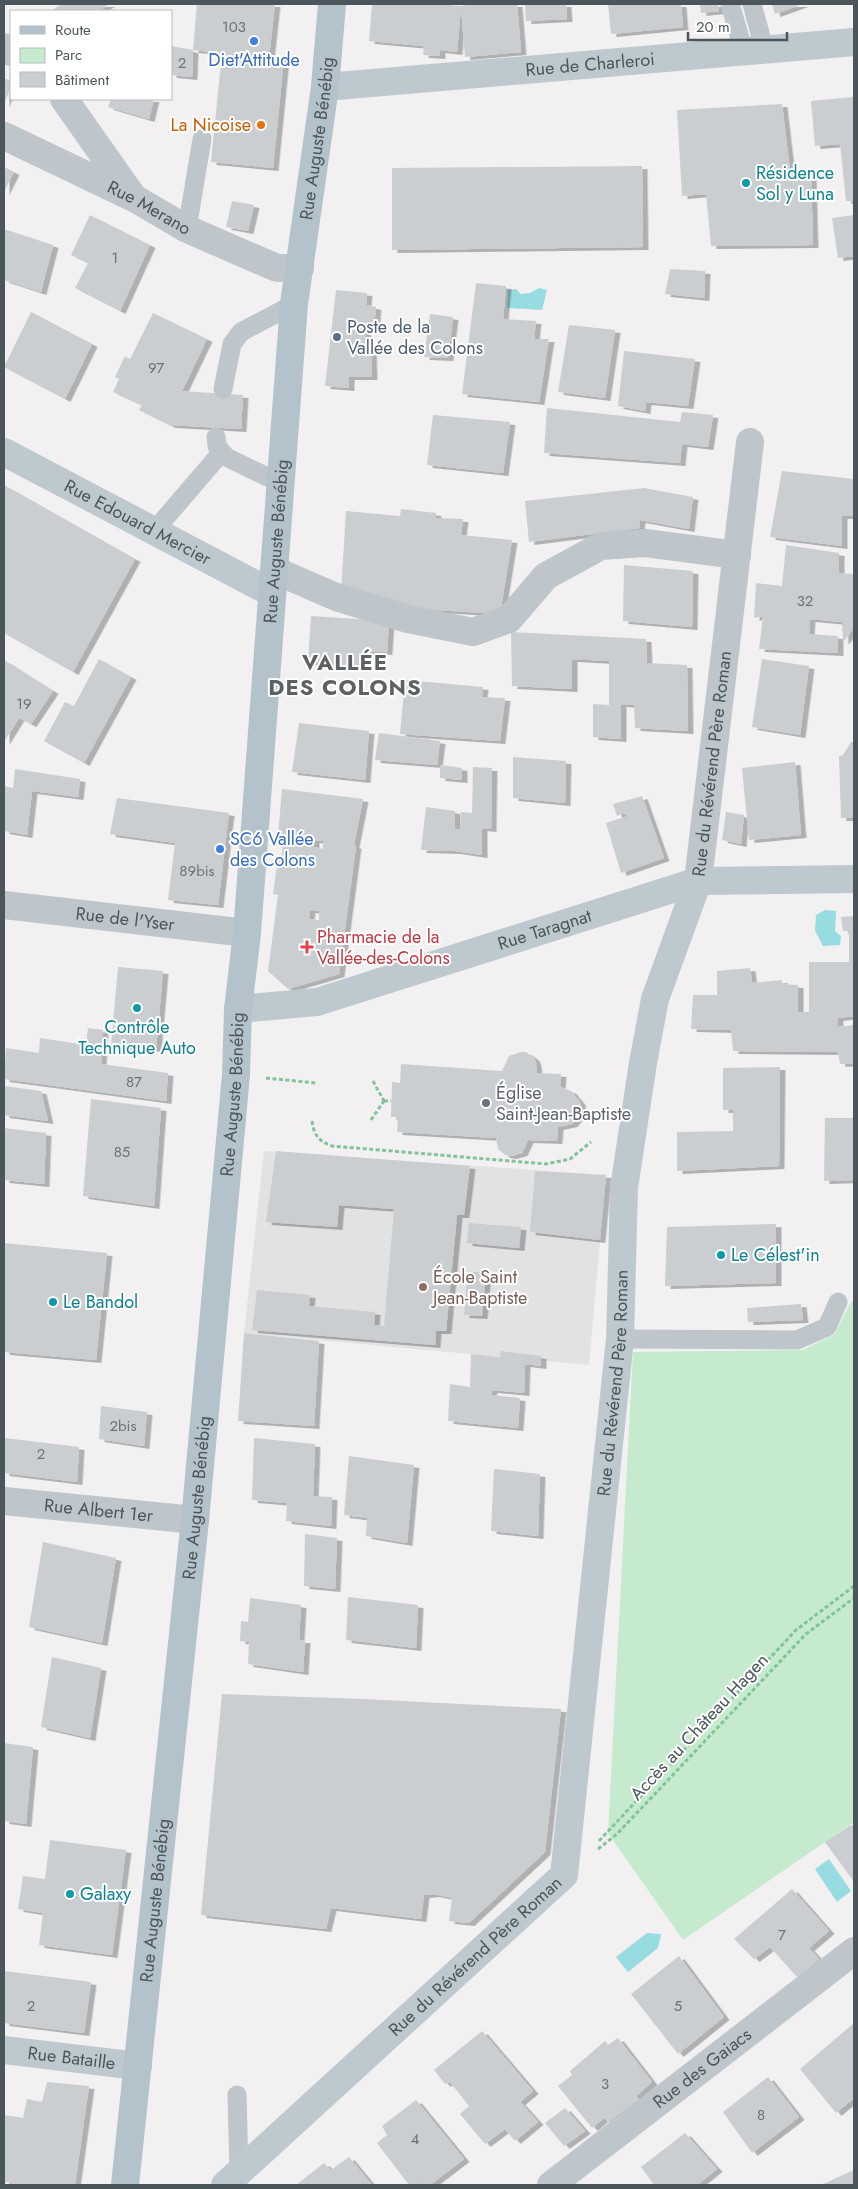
<svg xmlns="http://www.w3.org/2000/svg" width="858" height="2189" viewBox="0 0 858 2189" font-family="Jost,sans-serif">
	<style>
		.education { fill: #e3e2e2 }
		.green { fill: #c5eace }
		.water { fill: #97dce1 }
		.building { fill: #cbced1; fill-rule: evenodd; filter: url(#shadow) }
		.lines { fill: none; stroke-linecap: round; stroke-linejoin: round }
		.path { stroke: #81c499; stroke-width: 3; stroke-dasharray: 4 2.5; stroke-linecap: butt }
		.lane { stroke: #bec6cb; stroke-width: 19 }
		.street { stroke: #bec6cb; stroke-width: 28 }
		.secondary { stroke: #bec9cf; stroke-width: 28 }
		.primary { stroke: #b4c3cb; stroke-width: 28 }
		.shop-dot { fill: #3f7fe0; stroke: #fff; stroke-width: 2 }
		.food-dot { fill: #e8710a; stroke: #fff; stroke-width: 2 }
		.culture-dot { fill: #0f9aa8; stroke: #fff; stroke-width: 2 }
		.service-dot { fill: #5c6f8a; stroke: #fff; stroke-width: 2 }
		.health-dot { fill: #e0444e; stroke: #fff; stroke-width: 2 }
		.worship-dot { fill: #6b7280; stroke: #fff; stroke-width: 2 }
		.education-dot { fill: #8d6e63; stroke: #fff; stroke-width: 2 }
		.labels { text-anchor: middle; dominant-baseline: central; stroke-width: 4; stroke-linejoin: round; paint-order: stroke }
		.number-label { font-size: 15px; fill: #6a7478 }
		.shop-label { font-size: 18px; fill: #366cbe; stroke: #fff }
		.street-label { font-size: 18px; fill: #4a565b; stroke: #fff }
		.food-label { font-size: 18px; fill: #c56008; stroke: #fff; text-anchor: end }
		.culture-label { font-size: 18px; fill: #0d838f; stroke: #fff; text-anchor: start }
		.service-label { font-size: 18px; fill: #4e5e75; stroke: #fff; text-anchor: start }
		.health-label { font-size: 18px; fill: #be3a42; stroke: #fff; text-anchor: start }
		.worship-label { font-size: 18px; fill: #5b616d; stroke: #fff; text-anchor: start }
		.education-label { font-size: 18px; fill: #785e54; stroke: #fff; text-anchor: start }
		.district-label { font-size: 22px; font-weight: bold; letter-spacing: 1px; fill: #5e6164; stroke: #fff }
	</style>
	<defs>
		<filter id="shadow"><feDropShadow dx="5.5" dy="3" stdDeviation="0" flood-color="#0004"/></filter>
	</defs>
	<rect width="100%" height="100%" fill="#f2f0f1"/>
	<path class="education" d="M 264,1151 L 606,1175 L 589,1365 L 244,1333 Z"/>
	<path class="green" d="M 851,1302 L 854,1302 L 854,1822 L 683,1940 L 608,1833 L 633,1352 L 803,1350 L 834,1335 Z"/>
	<g class="water">
		<path d="M 539,288 L 547,290 L 542,310 L 507,308 L 508,290 L 516,289 L 521,294 L 530,293 Z"/>
		<path d="M 825,910 L 836,911 L 835,931 L 841,936 L 840,945 L 823,946 L 815,931 L 816,915 Z"/>
		<path d="M 829,1859 L 851,1891 L 837,1902 L 815,1869 Z"/>
		<path d="M 647,1933 L 661,1934 L 658,1948 L 628,1972 L 616,1957 Z"/>
	</g>
	<g class="building">
		<path d="M 61,4 L 109,4 L 99,11 L 51,11 Z"/>
		<path d="M 197,4 L 275,4 L 269,57 L 284,58 L 273,168 L 211,162 L 222,53 L 193,50 Z"/>
		<path d="M 372,4 L 437,4 L 461,6 L 457,52 L 440,50 L 440,56 L 423,55 L 424,46 L 369,41 Z"/>
		<path d="M 471,4 L 517,4 L 521,52 L 465,57 L 461,6 Z"/>
		<path d="M 525,4 L 566,4 L 567,19 L 526,21 Z"/>
		<path d="M 608,4 L 681,4 L 683,27 L 611,34 Z"/>
		<path d="M 700,4 L 718,4 L 719,11 L 701,13 Z"/>
		<path d="M 772,4 L 803,4 L 775,14 Z"/>
		<path d="M 171,46 L 193,50 L 192,77 L 171,75 Z"/>
		<path d="M 4,78 L 11,81 L 11,87 L 4,104 Z"/>
		<path d="M 853,97 L 854,201 L 846,201 L 840,144 L 815,146 L 811,101 Z"/>
		<path d="M 111,99 L 154,99 L 149,119 L 108,107 Z"/>
		<path d="M 782,104 L 790,171 L 811,173 L 813,245 L 711,246 L 706,194 L 682,196 L 677,110 Z"/>
		<path d="M 642,166 L 643,247 L 392,250 L 392,168 Z"/>
		<path d="M 4,167 L 14,172 L 4,192 Z"/>
		<path d="M 232,201 L 254,205 L 248,231 L 226,227 Z"/>
		<path d="M 90,215 L 150,245 L 120,311 L 75,288 L 88,263 L 71,255 Z"/>
		<path d="M 854,215 L 854,256 L 838,258 L 832,218 Z"/>
		<path d="M 4,229 L 53,245 L 41,292 L 4,280 Z"/>
		<path d="M 670,269 L 705,271 L 704,298 L 665,294 Z"/>
		<path d="M 476,283 L 506,286 L 503,319 L 536,321 L 534,339 L 549,339 L 539,402 L 462,394 Z"/>
		<path d="M 336,290 L 367,293 L 366,305 L 376,307 L 374,327 L 366,326 L 365,340 L 371,341 L 372,377 L 349,377 L 349,388 L 325,386 Z"/>
		<path d="M 31,312 L 92,344 L 65,399 L 4,367 Z"/>
		<path d="M 153,313 L 207,339 L 182,391 L 243,395 L 241,429 L 170,425 L 139,410 L 142,405 L 113,392 L 119,379 L 115,377 L 125,356 L 130,359 Z"/>
		<path d="M 430,314 L 453,317 L 448,358 L 424,357 Z"/>
		<path d="M 569,325 L 615,330 L 605,398 L 558,392 Z"/>
		<path d="M 624,351 L 695,359 L 688,406 L 646,402 L 645,411 L 618,406 Z"/>
		<path d="M 547,408 L 680,422 L 682,412 L 713,415 L 708,447 L 682,444 L 680,463 L 544,453 Z"/>
		<path d="M 433,415 L 510,422 L 503,473 L 427,465 Z"/>
		<path d="M 782,471 L 854,479 L 854,516 L 842,516 L 842,546 L 770,537 Z"/>
		<path d="M 4,485 L 135,559 L 73,672 L 4,633 Z"/>
		<path d="M 644,488 L 693,497 L 689,529 L 640,520 L 639,528 L 529,542 L 525,501 Z"/>
		<path d="M 401,509 L 436,513 L 436,518 L 463,519 L 461,535 L 512,540 L 500,614 L 390,607 L 389,598 L 341,592 L 346,511 L 400,516 Z"/>
		<path d="M 786,545 L 839,553 L 839,573 L 854,574 L 854,628 L 843,642 L 842,622 L 810,619 L 809,634 L 838,636 L 838,653 L 759,649 L 763,616 L 754,618 L 756,583 L 782,586 Z"/>
		<path d="M 624,565 L 693,571 L 692,627 L 623,621 Z"/>
		<path d="M 311,616 L 389,621 L 387,652 L 368,651 L 365,667 L 308,662 Z"/>
		<path d="M 511,632 L 646,639 L 647,663 L 687,665 L 688,731 L 635,728 L 634,705 L 621,704 L 621,739 L 593,737 L 593,704 L 609,705 L 609,661 L 572,659 L 572,689 L 512,686 Z"/>
		<path d="M 99,659 L 131,677 L 84,763 L 44,741 L 65,702 L 74,706 Z"/>
		<path d="M 762,659 L 809,666 L 800,735 L 752,727 Z"/>
		<path d="M 4,660 L 53,691 L 31,724 L 19,718 L 4,742 Z"/>
		<path d="M 405,680 L 483,687 L 482,697 L 505,698 L 500,741 L 400,734 Z"/>
		<path d="M 299,723 L 369,731 L 365,780 L 292,772 Z"/>
		<path d="M 379,733 L 440,741 L 437,765 L 375,760 Z"/>
		<path d="M 851,742 L 854,742 L 854,818 L 841,818 L 839,756 L 843,755 Z"/>
		<path d="M 513,757 L 566,761 L 565,803 L 513,798 Z"/>
		<path d="M 795,762 L 801,835 L 749,840 L 742,768 Z"/>
		<path d="M 440,765 L 462,768 L 462,780 L 440,778 Z"/>
		<path d="M 473,767 L 492,768 L 491,829 L 482,828 L 482,855 L 455,851 L 421,850 L 426,807 L 455,811 L 455,829 L 460,829 L 461,812 L 472,813 Z"/>
		<path d="M 15,769 L 80,779 L 78,797 L 32,791 L 27,835 L 4,831 L 4,786 L 13,788 Z"/>
		<path d="M 282,789 L 363,799 L 354,845 L 356,846 L 339,974 L 288,989 L 268,971 L 278,895 L 273,894 L 278,859 L 281,860 L 284,836 L 278,836 ZM 314,840 L 323,841 L 323,849 L 314,847 ZM 310,910 L 319,911 L 319,920 L 309,919 Z"/>
		<path d="M 642,796 L 664,858 L 621,873 L 606,823 L 628,816 L 624,813 L 617,816 L 613,804 Z"/>
		<path d="M 117,798 L 229,813 L 218,905 L 168,900 L 175,843 L 110,834 Z"/>
		<path d="M 726,812 L 744,815 L 741,844 L 722,840 Z"/>
		<path d="M 854,916 L 854,1016 L 838,1018 L 838,1027 L 854,1025 L 854,1063 L 840,1064 L 838,1052 L 733,1051 L 731,1030 L 691,1029 L 693,995 L 717,995 L 717,971 L 750,968 L 752,983 L 782,980 L 782,984 L 798,985 L 798,1012 L 809,1012 L 809,962 L 849,962 L 849,931 L 843,931 L 841,917 Z"/>
		<path d="M 118,967 L 163,971 L 156,1049 L 111,1046 Z"/>
		<path d="M 88,1028 L 103,1030 L 101,1064 L 168,1073 L 166,1101 L 4,1079 L 6,1048 L 39,1053 L 40,1038 L 86,1045 Z"/>
		<path d="M 521,1052 L 526,1052 L 534,1058 L 536,1063 L 537,1073 L 561,1074 L 560,1087 L 571,1091 L 580,1102 L 581,1110 L 577,1118 L 572,1124 L 558,1127 L 557,1141 L 528,1140 L 522,1153 L 511,1156 L 505,1155 L 498,1149 L 496,1138 L 397,1132 L 398,1117 L 391,1117 L 392,1082 L 400,1083 L 401,1064 L 502,1071 L 509,1056 Z"/>
		<path d="M 780,1067 L 779,1166 L 677,1171 L 677,1132 L 733,1131 L 733,1110 L 723,1110 L 723,1068 Z"/>
		<path d="M 4,1086 L 41,1091 L 48,1121 L 4,1115 Z"/>
		<path d="M 91,1099 L 161,1108 L 154,1206 L 83,1196 Z"/>
		<path d="M 825,1118 L 854,1118 L 854,1180 L 824,1181 Z"/>
		<path d="M 4,1128 L 46,1133 L 44,1184 L 4,1180 Z"/>
		<path d="M 276,1151 L 470,1166 L 464,1215 L 457,1215 L 446,1331 L 436,1331 L 435,1345 L 252,1330 L 257,1290 L 310,1295 L 309,1306 L 375,1312 L 374,1325 L 384,1326 L 394,1209 L 339,1205 L 337,1227 L 266,1222 Z"/>
		<path d="M 535,1171 L 606,1175 L 600,1240 L 530,1232 Z"/>
		<path d="M 469,1223 L 521,1227 L 519,1248 L 467,1243 Z"/>
		<path d="M 776,1224 L 776,1283 L 665,1286 L 667,1227 Z"/>
		<path d="M 4,1243 L 107,1253 L 96,1360 L 4,1352 Z"/>
		<path d="M 468,1272 L 486,1272 L 482,1316 L 464,1315 Z"/>
		<path d="M 801,1304 L 803,1320 L 748,1322 L 747,1308 Z"/>
		<path d="M 244,1333 L 319,1341 L 314,1426 L 238,1421 Z"/>
		<path d="M 501,1351 L 541,1356 L 541,1366 L 525,1364 L 524,1393 L 492,1390 L 491,1395 L 520,1398 L 518,1428 L 448,1421 L 450,1384 L 470,1387 L 471,1354 L 500,1357 Z"/>
		<path d="M 101,1406 L 147,1412 L 144,1446 L 99,1439 Z"/>
		<path d="M 5,1438 L 79,1447 L 77,1482 L 4,1473 Z"/>
		<path d="M 254,1438 L 315,1444 L 313,1496 L 332,1497 L 331,1526 L 286,1521 L 287,1503 L 252,1500 Z"/>
		<path d="M 349,1456 L 414,1465 L 407,1543 L 366,1536 L 367,1518 L 344,1515 Z"/>
		<path d="M 494,1469 L 540,1474 L 538,1536 L 491,1531 Z"/>
		<path d="M 305,1534 L 337,1538 L 335,1589 L 304,1586 Z"/>
		<path d="M 43,1542 L 116,1558 L 102,1643 L 29,1627 Z"/>
		<path d="M 348,1597 L 418,1605 L 416,1648 L 346,1640 Z"/>
		<path d="M 250,1598 L 301,1605 L 299,1640 L 305,1640 L 303,1672 L 248,1664 L 249,1642 L 240,1641 L 241,1621 L 248,1622 Z"/>
		<path d="M 52,1657 L 101,1668 L 90,1738 L 41,1727 Z"/>
		<path d="M 222,1694 L 363,1699 L 561,1709 L 545,1852 L 469,1923 L 449,1921 L 452,1898 L 434,1894 L 424,1895 L 421,1919 L 331,1908 L 326,1929 L 201,1915 Z"/>
		<path d="M 4,1743 L 33,1747 L 26,1824 L 4,1821 Z"/>
		<path d="M 851,1825 L 854,1826 L 854,1882 L 825,1842 Z"/>
		<path d="M 50,1840 L 126,1850 L 112,1955 L 39,1945 L 43,1913 L 18,1909 L 23,1876 L 45,1879 Z"/>
		<path d="M 792,1889 L 829,1931 L 809,1948 L 819,1959 L 797,1977 L 770,1947 L 754,1959 L 734,1939 Z"/>
		<path d="M 679,1956 L 724,2017 L 678,2054 L 631,1994 Z"/>
		<path d="M 4,1971 L 91,1982 L 84,2033 L 4,2023 Z"/>
		<path d="M 854,2023 L 854,2098 L 836,2113 L 800,2069 Z"/>
		<path d="M 482,2031 L 533,2091 L 520,2102 L 538,2122 L 515,2141 L 505,2129 L 485,2144 L 460,2114 L 469,2106 L 450,2082 L 445,2084 L 434,2070 Z"/>
		<path d="M 618,2038 L 652,2082 L 636,2096 L 639,2099 L 608,2122 L 604,2118 L 592,2128 L 558,2086 L 572,2075 L 570,2071 L 605,2041 L 608,2045 Z"/>
		<path d="M 768,2077 L 799,2117 L 752,2153 L 723,2112 Z"/>
		<path d="M 47,2082 L 89,2086 L 75,2185 L 24,2185 L 4,2182 L 4,2115 L 23,2118 L 27,2099 L 42,2102 Z"/>
		<path d="M 416,2100 L 464,2159 L 430,2185 L 422,2183 L 418,2185 L 409,2185 L 377,2143 L 387,2135 L 382,2126 Z"/>
		<path d="M 565,2108 L 585,2131 L 564,2146 L 545,2123 Z"/>
		<path d="M 685,2133 L 717,2169 L 697,2185 L 654,2185 L 641,2167 Z"/>
		<path d="M 349,2157 L 372,2185 L 296,2185 L 324,2163 L 331,2170 Z"/>
		<path d="M 854,2170 L 854,2185 L 821,2185 Z"/>
	</g>
	<g class="lines">
		<g class="path">
			<path d="M 266,1078 L 316,1083"/>
			<path d="M 373,1081 L 384,1101"/>
			<path d="M 384,1101 L 391,1101"/>
			<path d="M 371,1120 L 384,1101"/>
			<path d="M 312,1121 C 314,1136 319,1141 332,1146 L 546,1164 L 570,1159 L 591,1142"/>
			<path d="M 599,1841 L 796,1630 L 854,1586"/>
			<path d="M 598,1849 L 617,1834 L 806,1634 L 854,1598"/>
		</g>
		<g class="lane">
			<path d="M 730,4 L 744,52"/>
			<path d="M 752,4 L 765,51"/>
			<path d="M 187,229 L 202,139"/>
			<path d="M 223,389 L 232,344 L 241,332 L 294,304"/>
			<path d="M 216,437 L 217,446 L 226,457 L 280,483"/>
			<path d="M 154,531 L 221,453"/>
			<path d="M 620,1339 L 797,1340 L 827,1327 L 838,1302"/>
			<path d="M 237,2095 L 239,2171"/>
		</g>
		<g class="street">
			<path d="M 4,47 L 11,52"/>
			<path d="M 64,99 L 133,197"/>
			<path id="s1" d="M 4,136 L 134,198 L 187,229 L 277,268 L 300,268"/>
			<path d="M 274,570 L 336,597 L 408,619 L 473,632 L 509,619 L 546,576 L 601,546 L 645,543 L 737,555"/>
			<path id="s2" d="M 698,881 L 750,442"/>
			<path id="s3" d="M 4,905 L 247,933"/>
			<path id="s4" d="M 4,1501 L 195,1520"/>
			<path id="s5" d="M 551,2185 L 854,1951"/>
		</g>
		<g class="secondary">
			<path id="s6" d="M 325,87 L 854,42"/>
			<path id="s7" d="M 4,452 L 272,593"/>
			<path id="s8" d="M 238,1009 L 317,1002 L 698,881 L 854,879"/>
			<path id="s9" d="M 4,2050 L 138,2066"/>
			<path id="s10" d="M 225,2185 L 564,1875 L 620,1339 L 624,1188 L 643,1063 L 655,999 L 698,881"/>
		</g>
		<path class="primary" id="s11" d="M 125,2185 L 195,1520 L 236,1075 L 238,1009 L 247,933 L 294,304 L 325,87 L 332,4"/>
	</g>
	<g class="shop-dot">
		<circle cx="254" cy="41" r="5"/>
		<circle cx="220" cy="849" r="5"/>
	</g>
	<circle class="food-dot" cx="261" cy="125" r="5"/>
	<g class="culture-dot">
		<circle cx="746" cy="183" r="5"/>
		<circle cx="137" cy="1008" r="5"/>
		<circle cx="721" cy="1255" r="5"/>
		<circle cx="53" cy="1302" r="5"/>
		<circle cx="70" cy="1894" r="5"/>
	</g>
	<circle class="service-dot" cx="337" cy="337" r="5"/>
	<path class="health-dot" d="M304.5 939.5h5v5h5v5h-5v5h-5v-5h-5v-5h5z"/>
	<circle class="worship-dot" cx="486" cy="1103" r="5"/>
	<circle class="education-dot" cx="423" cy="1287" r="5"/>
	<g class="labels">
		<g class="number-label">
			<text x="234" y="27">103</text>
			<text x="182" y="63">2</text>
			<text x="115" y="258">1</text>
			<text x="156" y="368">97</text>
			<text x="805" y="601">32</text>
			<text x="24" y="704">19</text>
			<text x="197" y="871">89bis</text>
			<text x="134" y="1082">87</text>
			<text x="122" y="1152">85</text>
			<text x="123" y="1426">2bis</text>
			<text x="41" y="1454">2</text>
			<text x="782" y="1935">7</text>
			<text x="31" y="2006">2</text>
			<text x="678" y="2006">5</text>
			<text x="605" y="2084">3</text>
			<text x="761" y="2115">8</text>
			<text x="415" y="2139">4</text>
		</g>
		<g class="shop-label">
			<text x="254" y="60">Diet'Attitude</text>
			<text x="230" y="839" text-anchor="start">SC6 Vallée<tspan x="230" dy="21">des Colons</tspan></text>
		</g>
		<g class="street-label">
			<text stroke="none"><textPath href="#s6" startOffset="266">Rue de Charleroi</textPath></text>
			<text stroke="none"><textPath href="#s11" startOffset="2056">Rue Auguste Bénébig</textPath></text>
			<text stroke="none"><textPath href="#s1" startOffset="162">Rue Merano</textPath></text>
			<text stroke="none"><textPath href="#s7" startOffset="151">Rue Edouard Mercier</textPath></text>
			<text stroke="none"><textPath href="#s11" startOffset="1651">Rue Auguste Bénébig</textPath></text>
			<text stroke="none"><textPath href="#s2" startOffset="118">Rue du Révérend Père Roman</textPath></text>
			<text stroke="none"><textPath href="#s3" startOffset="122">Rue de l'Yser</textPath></text>
			<text stroke="none"><textPath href="#s8" startOffset="318">Rue Taragnat</textPath></text>
			<text stroke="none"><textPath href="#s11" startOffset="1096">Rue Auguste Bénébig</textPath></text>
			<text stroke="none"><textPath href="#s10" startOffset="954">Rue du Révérend Père Roman</textPath></text>
			<text stroke="none"><textPath href="#s11" startOffset="691">Rue Auguste Bénébig</textPath></text>
			<text stroke="none"><textPath href="#s4" startOffset="95">Rue Albert 1er</textPath></text>
			<text transform="translate(699 1727) rotate(-47)">Accès au Château Hagen</text>
			<text stroke="none"><textPath href="#s11" startOffset="286">Rue Auguste Bénébig</textPath></text>
			<text stroke="none"><textPath href="#s10" startOffset="339">Rue du Révérend Père Roman</textPath></text>
			<text stroke="none"><textPath href="#s9" startOffset="68">Rue Bataille</textPath></text>
			<text stroke="none"><textPath href="#s5" startOffset="191">Rue des Gaiacs</textPath></text>
		</g>
		<g class="food-label">
			<text x="251" y="125">La Nicoise</text>
		</g>
		<g class="culture-label">
			<text x="756" y="173">Résidence<tspan x="756" dy="21">Sol y Luna</tspan></text>
			<text x="137" y="1027" text-anchor="middle">Contrôle<tspan x="137" dy="21">Technique Auto</tspan></text>
			<text x="731" y="1255">Le Célest'in</text>
			<text x="63" y="1302">Le Bandol</text>
			<text x="80" y="1894">Galaxy</text>
		</g>
		<g class="service-label">
			<text x="347" y="327">Poste de la<tspan x="347" dy="21">Vallée des Colons</tspan></text>
		</g>
		<g class="health-label">
			<text x="317" y="937">Pharmacie de la<tspan x="317" dy="21">Vallée-des-Colons</tspan></text>
		</g>
		<g class="worship-label">
			<text x="496" y="1093">Église<tspan x="496" dy="21">Saint-Jean-Baptiste</tspan></text>
		</g>
		<g class="education-label">
			<text x="433" y="1277">École Saint<tspan x="433" dy="21">Jean-Baptiste</tspan></text>
		</g>
		<g class="district-label">
			<text x="345" y="662">VALLÉE<tspan x="345" dy="25">DES COLONS</tspan></text>
		</g>
	</g>
	<rect width="858" height="2189" fill="none" stroke="#4a565b" stroke-width="10"/>
	<rect x="10" y="10" width="162" height="90" fill="#ffffff" stroke="#b7bbbd"/>
	<rect x="20" y="26" width="25" height="8" fill="#b4c3cb" stroke="#b7bbbd"/>
	<text x="55" y="35" font-size="15" fill="#4a565b">Route</text>
	<rect x="20" y="48" width="25" height="15" fill="#c5eace" stroke="#b7bbbd"/>
	<text x="55" y="60" font-size="15" fill="#4a565b">Parc</text>
	<rect x="20" y="72" width="25" height="15" fill="#cbced1" stroke="#b7bbbd"/>
	<text x="55" y="85" font-size="15" fill="#4a565b">Bâtiment</text>
	<path d="M688 32v8h99v-8" fill="none" stroke="#4a565b" stroke-width="2.5"/>
	<text x="696" y="32" font-size="15" fill="#4a565b" stroke="#ffffff" stroke-width="4" paint-order="stroke">20 m</text>
</svg>
